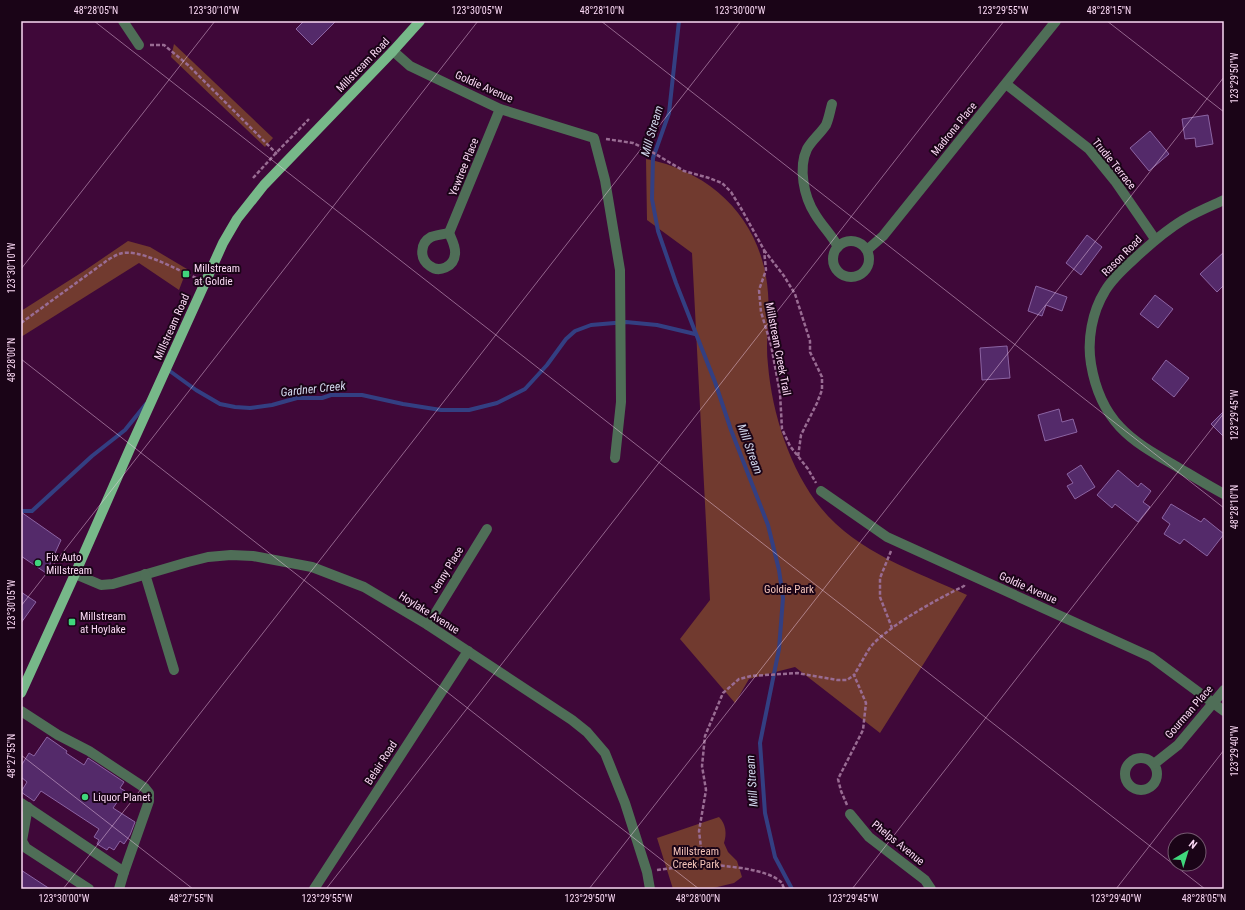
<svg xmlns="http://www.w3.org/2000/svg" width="1245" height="910" viewBox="0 0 1245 910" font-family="'Roboto Condensed',sans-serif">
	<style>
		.green { fill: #713a2f }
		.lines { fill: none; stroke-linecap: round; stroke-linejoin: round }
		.stream { stroke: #333f82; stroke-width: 4 }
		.building { fill: #542a6a; stroke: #8c64a3 }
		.path { stroke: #996c93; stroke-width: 2.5; stroke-dasharray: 4 2; stroke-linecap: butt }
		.minor { stroke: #4f6e57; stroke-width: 10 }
		.major { stroke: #77b889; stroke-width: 10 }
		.ticks { fill: none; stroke: #fad8f4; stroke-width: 1; stroke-opacity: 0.45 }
		.poi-dot { fill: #40d77c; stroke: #1a0417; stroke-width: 1.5 }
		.labels { text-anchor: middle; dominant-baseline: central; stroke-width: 4; stroke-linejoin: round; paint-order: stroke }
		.street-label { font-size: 11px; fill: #fad8f4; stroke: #1a0417 }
		.poi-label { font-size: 11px; fill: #fad8f4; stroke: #1a0417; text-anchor: start }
		.park-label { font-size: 11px; fill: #f3c3b8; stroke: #1a0417 }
		.water-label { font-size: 12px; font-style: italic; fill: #d2d8ed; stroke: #1a0417 }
		.neatline { fill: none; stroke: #fad8f4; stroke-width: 1.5 }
		.ticks-label { font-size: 10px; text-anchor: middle; fill: #fad8f4 }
	</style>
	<rect width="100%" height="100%" fill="#3f0839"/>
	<g class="green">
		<path d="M 174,44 L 273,138 L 265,147 L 171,57 Z"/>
		<path d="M 646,159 C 714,172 763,222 768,293 C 770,317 765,341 768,365 C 772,413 790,470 821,508 C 858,553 915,571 967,595 L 880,733 L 795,667 L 749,679 L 735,703 L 680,639 L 710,600 L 692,253 L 647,220 Z"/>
		<path d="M 128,241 L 150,247 L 187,269 L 179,290 L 139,263 L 21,337 L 21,311 L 84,271 Z"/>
		<path d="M 719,817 C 726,824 727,834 724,843 L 728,852 L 737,861 L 742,877 L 734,883 L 709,889 L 673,889 L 657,838 Z"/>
	</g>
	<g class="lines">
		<g class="stream">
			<path d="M 679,21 L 669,113 L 653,158 L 652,199 L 658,231 L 676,283 L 715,382 L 731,430 L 768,525 L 779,570 L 783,598 L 779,649 L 760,743 L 765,813 L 775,857 L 792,889"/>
			<path d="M 167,369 L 196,390 L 220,404 L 235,407 L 250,408 L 272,405 L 297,398 L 322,398 L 331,395 L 362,395 L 403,404 L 441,410 L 469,410 L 497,403 L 525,389 L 547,365 L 566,339 L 575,331 L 591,325 L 626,322 L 657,325 L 695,334"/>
			<path d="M 21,511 L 32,511 L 92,456 L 125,430 L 146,404"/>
		</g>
	</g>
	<g class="building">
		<path d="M 304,21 L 336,21 L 312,45 L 296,29 Z"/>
		<path d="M 1208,115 L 1213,144 L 1196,147 L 1195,138 L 1185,139 L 1182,119 Z"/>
		<path d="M 1150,131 L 1169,154 L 1149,171 L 1130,148 Z"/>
		<path d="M 1087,235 L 1102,247 L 1081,275 L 1066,263 Z"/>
		<path d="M 1224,252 L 1224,285 L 1217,292 L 1200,274 Z"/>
		<path d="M 1036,286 L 1067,297 L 1062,311 L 1046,305 L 1042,316 L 1028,311 Z"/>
		<path d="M 1155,295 L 1173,309 L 1158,328 L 1140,314 Z"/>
		<path d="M 1007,346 L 1010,378 L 982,380 L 980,348 Z"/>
		<path d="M 1166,360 L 1189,378 L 1174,397 L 1152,379 Z"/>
		<path d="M 1059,409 L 1062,422 L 1073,419 L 1077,432 L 1045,441 L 1038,415 Z"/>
		<path d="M 1224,411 L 1224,437 L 1211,424 Z"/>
		<path d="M 1081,465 L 1095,487 L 1075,499 L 1067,486 L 1073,483 L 1067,474 Z"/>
		<path d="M 1118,470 L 1138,487 L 1141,483 L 1151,491 L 1143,502 L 1150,507 L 1138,522 L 1115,504 L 1112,508 L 1097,495 Z"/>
		<path d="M 1171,504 L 1201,522 L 1204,518 L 1224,534 L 1207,556 L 1184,539 L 1180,544 L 1164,534 L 1170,524 L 1162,518 Z"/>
		<path d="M 21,512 L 61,540 L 46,573 L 21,556 Z"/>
		<path d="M 21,592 L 36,602 L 21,623 Z"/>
		<path d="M 47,737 L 67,751 L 66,753 L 84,765 L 88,758 L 124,782 L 120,788 L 125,791 L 113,808 L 135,822 L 130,835 L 124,844 L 120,841 L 114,850 L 109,847 L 107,850 L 97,844 L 99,840 L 94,837 L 99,829 L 41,791 L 34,801 L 21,792 L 27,782 L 21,777 L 21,766 L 29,753 L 34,756 Z"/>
		<path d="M 21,870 L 50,889 L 21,889 Z"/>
	</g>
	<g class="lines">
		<g class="path">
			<path d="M 150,45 L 164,45 L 188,65 L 277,154"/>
			<path d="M 606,139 L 633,143 L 652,152 L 684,171 L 709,178 L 722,183 L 731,192 L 742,210 L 764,250 L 766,270 L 759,290 L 761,312 L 771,345 L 780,393 L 782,429 L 790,446 L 808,469 L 816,483"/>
			<path d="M 253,178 L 276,153 L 309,119"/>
			<path d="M 764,250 L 784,276 L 795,294 L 810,341 L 810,352 L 822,377 L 822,390 L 817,403 L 801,435 L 798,457"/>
			<path d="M 21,323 L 105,262 C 109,259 114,256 119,254 C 138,247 177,270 196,278"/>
			<path d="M 891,551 L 880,578 L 880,597 L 892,628"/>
			<path d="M 847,805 L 841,791 L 838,779 L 863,730 L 866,703 L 854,675 C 860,666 866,652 873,644 C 895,622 936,600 964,586 L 965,584"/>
			<path d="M 703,864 C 723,866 768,868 782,883 C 782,884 784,888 784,889"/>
			<path d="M 657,870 L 703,864 L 699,831 L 706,790 L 702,766 L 705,736 L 723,693 L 739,679 L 751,676 L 797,673 L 837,680 L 847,680 L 854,675"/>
		</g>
		<g class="minor">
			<path d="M 123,21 L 139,45"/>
			<path d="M 393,51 L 410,66 L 500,109 L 594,138 L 605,180 L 620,270 L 621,402 L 615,458"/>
			<path d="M 1006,84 L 1089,149 L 1115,181 L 1155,239"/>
			<path d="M 832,104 C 830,111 829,118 826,125 C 820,134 812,140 807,149 C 798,168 804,197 815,214 C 822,226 832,235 838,247"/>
			<path d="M 1224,200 C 1211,206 1196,212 1183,220 C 1165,231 1149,245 1133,260 C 1123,269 1112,279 1105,291 C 1092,312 1087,340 1091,364 C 1095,388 1103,409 1120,427 C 1135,443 1155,454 1174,465 C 1191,475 1207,485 1224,494"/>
			<path d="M 449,233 L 500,109"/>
			<path d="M 449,233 C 452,240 456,247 455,254 C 454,267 439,273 430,266 C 419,259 420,243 431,237 C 436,235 443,234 449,233 Z"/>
			<circle cx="851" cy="259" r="18"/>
			<path d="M 867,250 L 883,236 L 1056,21"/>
			<path d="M 821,491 L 887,537 L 1151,657 L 1224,711"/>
			<path d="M 75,574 L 101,585 L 113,584 L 188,562 L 208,557 L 231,555 L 253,556 L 312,567 L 364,587 L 428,625 L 572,720 L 587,732 L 605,753 L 625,803 L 647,872 L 650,889"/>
			<path d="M 145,574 L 174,670"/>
			<path d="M 428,625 L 487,529"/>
			<path d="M 21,711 L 58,735 L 89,751 L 145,788 L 149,793 L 149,801 L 124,872"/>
			<circle cx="1141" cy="774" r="16"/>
			<path d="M 1154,764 L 1178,745 L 1224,690"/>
			<path d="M 21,803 L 124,872 L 119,889"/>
			<path d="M 28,807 L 22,841 L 26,848 L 89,889"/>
			<path d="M 850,814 L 869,837 L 925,880 L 931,889"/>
			<path d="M 314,889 L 468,651"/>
		</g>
		<path class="major" d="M 21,693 L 75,574 L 132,444 L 223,243 L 237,219 L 264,185 L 393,51 L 420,21"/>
	</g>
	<path class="ticks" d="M 94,21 L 1205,889M 601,21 L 1224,508M 1107,21 L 1224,112M 21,269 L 215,21M 21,359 L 699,889M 21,606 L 478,21M 21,755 L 193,889M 63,889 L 741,21M 326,889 L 1004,21M 589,889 L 1224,77M 852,889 L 1224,413M 1116,889 L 1224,750"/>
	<g class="poi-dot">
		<rect x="182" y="270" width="8" height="8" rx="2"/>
		<circle cx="38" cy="563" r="4"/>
		<rect x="68" y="618" width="8" height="8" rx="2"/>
		<circle cx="85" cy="797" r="4"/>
	</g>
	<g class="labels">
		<g class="street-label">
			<text transform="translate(363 65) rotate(-46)">Millstream Road</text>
			<text transform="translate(484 87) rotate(24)">Goldie Avenue</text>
			<text transform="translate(954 129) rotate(-51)">Madrona Place</text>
			<text transform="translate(1114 164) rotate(51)">Trudie Terrace</text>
			<text transform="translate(464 167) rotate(-68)">Yewtree Place</text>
			<text transform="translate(1122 256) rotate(-45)">Rason Road</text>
			<text transform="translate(172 327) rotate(-66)">Millstream Road</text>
			<text transform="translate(778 349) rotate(79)">Millstream Creek Trail</text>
			<text transform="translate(447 570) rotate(-58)">Jenny Place</text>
			<text transform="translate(1028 588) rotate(24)">Goldie Avenue</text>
			<text transform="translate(429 613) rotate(32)">Hoylake Avenue</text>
			<text transform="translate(1189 712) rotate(-49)">Gourman Place</text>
			<text transform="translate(381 763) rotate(-57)">Belair Road</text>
			<text transform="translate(898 843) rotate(39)">Phelps Avenue</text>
		</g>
		<g class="poi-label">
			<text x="194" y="268">Millstream<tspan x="194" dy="13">at Goldie</tspan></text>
			<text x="46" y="557">Fix Auto<tspan x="46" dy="13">Millstream</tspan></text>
			<text x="80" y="616">Millstream<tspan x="80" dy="13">at Hoylake</tspan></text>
			<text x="93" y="797">Liquor Planet</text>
		</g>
		<g class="park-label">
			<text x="789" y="589">Goldie Park</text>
			<text x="696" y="851">Millstream<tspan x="696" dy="13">Creek Park</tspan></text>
		</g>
		<g class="water-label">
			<text transform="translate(652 131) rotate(-74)">Mill Stream</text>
			<text transform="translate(313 389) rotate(-6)">Gardner Creek</text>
			<text transform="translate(750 449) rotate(70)">Mill Stream</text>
			<text transform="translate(752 781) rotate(-94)">Mill Stream</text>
		</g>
	</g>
	<rect width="1245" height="910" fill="none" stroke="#1a0417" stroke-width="44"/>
	<g transform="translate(1187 852) rotate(38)"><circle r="19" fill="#1a0417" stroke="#74596f"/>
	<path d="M0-3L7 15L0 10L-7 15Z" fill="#40d77c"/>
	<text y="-6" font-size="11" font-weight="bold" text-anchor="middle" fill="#fad8f4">N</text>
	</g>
	<rect x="22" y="22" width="1201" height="866" class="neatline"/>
	<g class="ticks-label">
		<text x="96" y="14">48°28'05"N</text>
		<text x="214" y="14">123°30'10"W</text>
		<text x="477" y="14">123°30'05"W</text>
		<text x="602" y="14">48°28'10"N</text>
		<text x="740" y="14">123°30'00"W</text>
		<text x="1003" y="14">123°29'55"W</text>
		<text x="1109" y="14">48°28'15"N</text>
		<text transform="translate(1234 78) rotate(-90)" y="4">123°29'50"W</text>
		<text transform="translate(11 268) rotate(-90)" y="4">123°30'10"W</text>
		<text transform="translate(11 360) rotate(-90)" y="4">48°28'00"N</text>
		<text transform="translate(1234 415) rotate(-90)" y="4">123°29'45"W</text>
		<text transform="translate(1234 507) rotate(-90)" y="4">48°28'10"N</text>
		<text transform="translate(11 605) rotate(-90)" y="4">123°30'05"W</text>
		<text transform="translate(1234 751) rotate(-90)" y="4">123°29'40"W</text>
		<text transform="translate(11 756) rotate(-90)" y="4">48°27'55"N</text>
		<text x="64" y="902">123°30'00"W</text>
		<text x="191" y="902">48°27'55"N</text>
		<text x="327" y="902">123°29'55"W</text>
		<text x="590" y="902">123°29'50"W</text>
		<text x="698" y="902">48°28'00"N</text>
		<text x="853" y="902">123°29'45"W</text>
		<text x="1116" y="902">123°29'40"W</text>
		<text x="1204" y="902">48°28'05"N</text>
	</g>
</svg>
